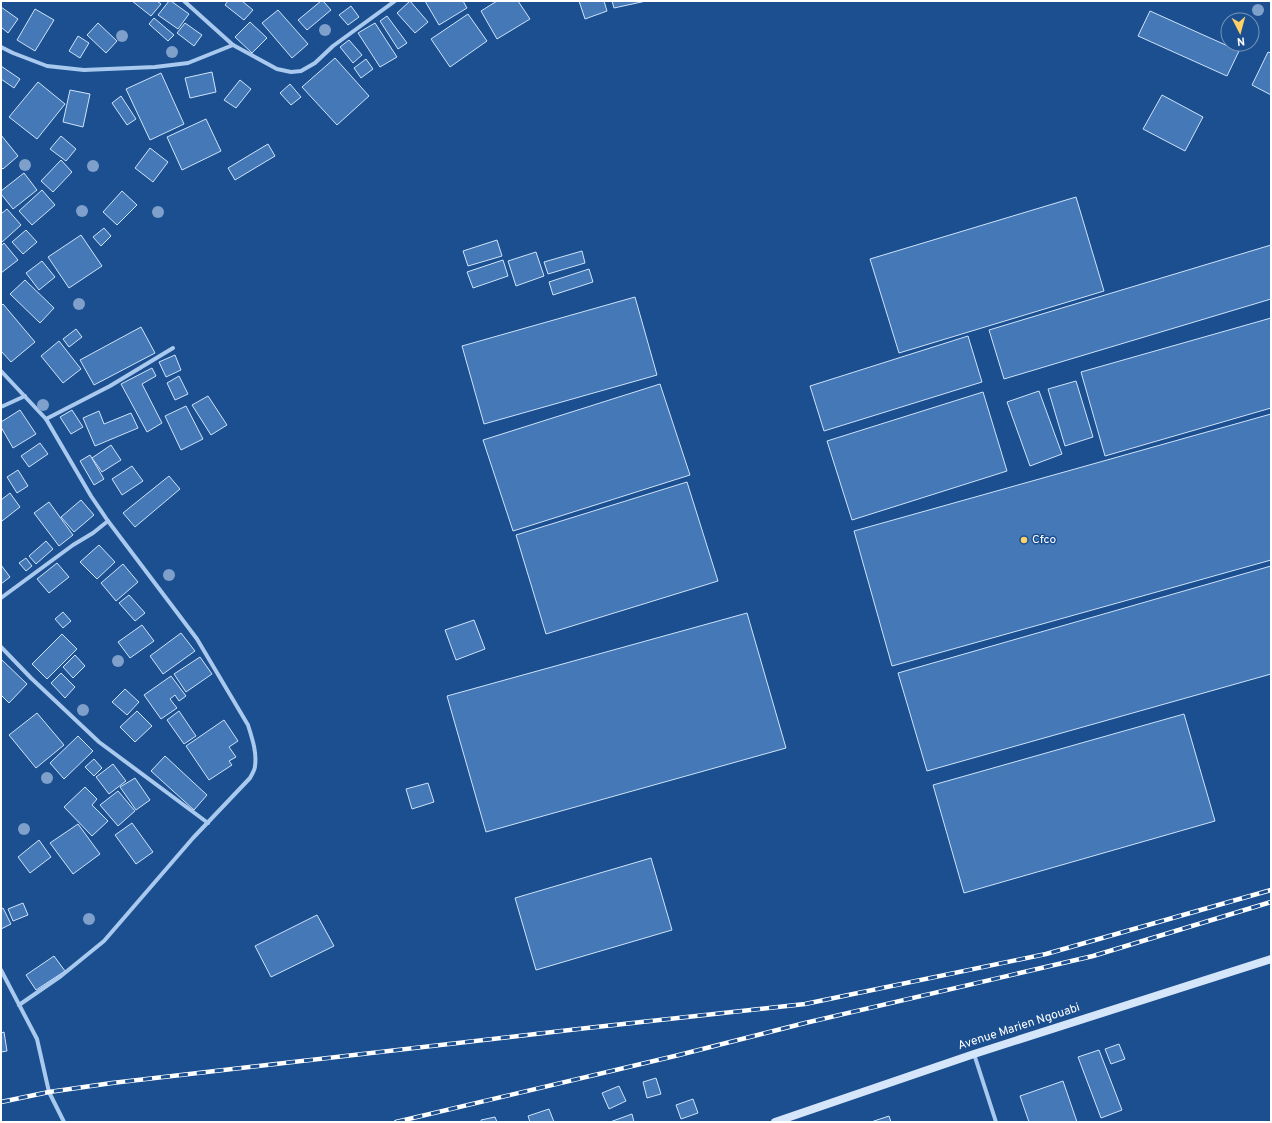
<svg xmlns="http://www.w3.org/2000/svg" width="1272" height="1123" viewBox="0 0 1272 1123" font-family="Overpass,sans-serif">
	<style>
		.building { fill: #4478b7; stroke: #cfe3fa }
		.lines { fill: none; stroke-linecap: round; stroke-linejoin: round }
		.street { stroke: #a9c9ee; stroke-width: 4 }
		.secondary { stroke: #d6e6fa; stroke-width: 8 }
		.rail-casing { stroke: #fff; stroke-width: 4.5 }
		.rail { stroke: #1b4f8f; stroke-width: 3; stroke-dasharray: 9; stroke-linecap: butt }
		.tree { fill: #7ea0ca }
		.poi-dot { fill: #ffd166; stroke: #1b4f8f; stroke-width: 1.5 }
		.labels { text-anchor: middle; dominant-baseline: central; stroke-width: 3; stroke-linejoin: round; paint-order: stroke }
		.poi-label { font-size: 12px; fill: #fff; stroke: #1b4f8f; text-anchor: start }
		.street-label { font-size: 12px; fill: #fff; stroke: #1b4f8f }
	</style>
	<rect width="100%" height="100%" fill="#1b4f8f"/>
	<g class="building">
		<path d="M 132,1 L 157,1 L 161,4 L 151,16 Z"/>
		<path d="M 169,1 L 171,1 L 189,14 L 178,29 L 158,15 Z"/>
		<path d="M 228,1 L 242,1 L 253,10 L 244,20 L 225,5 Z"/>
		<path d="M 321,1 L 323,1 L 331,10 L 307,30 L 298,20 Z"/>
		<path d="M 410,1 L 428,22 L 415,33 L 397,13 Z"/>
		<path d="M 425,1 L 463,1 L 467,8 L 439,25 Z"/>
		<path d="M 497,1 L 518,1 L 530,19 L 497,39 L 481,11 Z"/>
		<path d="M 579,1 L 604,1 L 607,11 L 585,19 Z"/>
		<path d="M 612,1 L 646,1 L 614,8 Z"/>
		<path d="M 351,6 L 359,17 L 348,25 L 339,15 Z"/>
		<path d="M 1,7 L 18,19 L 8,33 L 1,27 Z"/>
		<path d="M 35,9 L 54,20 L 35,51 L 17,40 Z"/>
		<path d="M 278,10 L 308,44 L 292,58 L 262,23 Z"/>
		<path d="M 1150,11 L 1239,51 L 1227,76 L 1138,36 Z"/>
		<path d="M 468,14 L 487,41 L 450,67 L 431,39 Z"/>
		<path d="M 387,16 L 407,43 L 398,49 L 380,21 Z"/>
		<path d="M 154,18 L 174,35 L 168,41 L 149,24 Z"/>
		<path d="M 250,22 L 267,38 L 252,53 L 235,37 Z"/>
		<path d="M 98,23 L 117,41 L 106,53 L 87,35 Z"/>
		<path d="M 185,23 L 202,35 L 194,46 L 177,33 Z"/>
		<path d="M 375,23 L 397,57 L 380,67 L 358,33 Z"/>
		<path d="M 78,36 L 89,43 L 80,58 L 69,51 Z"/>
		<path d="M 349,40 L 362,55 L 353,63 L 340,47 Z"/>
		<path d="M 1268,52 L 1271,53 L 1271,95 L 1252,85 Z"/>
		<path d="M 335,58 L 369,96 L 337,125 L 302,87 Z"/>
		<path d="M 366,59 L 373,69 L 361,78 L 354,68 Z"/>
		<path d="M 1,66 L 20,79 L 14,88 L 1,79 Z"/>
		<path d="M 212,72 L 216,92 L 190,98 L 185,78 Z"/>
		<path d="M 161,73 L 184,124 L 150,140 L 126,89 Z"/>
		<path d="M 240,80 L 251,89 L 236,108 L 224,100 Z"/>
		<path d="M 38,82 L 65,104 L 37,139 L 9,117 Z"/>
		<path d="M 290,84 L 301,97 L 291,105 L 280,93 Z"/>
		<path d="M 70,90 L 90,94 L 83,127 L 63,122 Z"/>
		<path d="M 1162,95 L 1203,117 L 1185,151 L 1143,129 Z"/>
		<path d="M 121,96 L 136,119 L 127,125 L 112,103 Z"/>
		<path d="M 206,119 L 221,151 L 182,170 L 167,137 Z"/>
		<path d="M 1,135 L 18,156 L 3,169 L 1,167 Z"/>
		<path d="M 61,136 L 76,149 L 66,161 L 50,149 Z"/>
		<path d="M 268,144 L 275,156 L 235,180 L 228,168 Z"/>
		<path d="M 150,148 L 168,162 L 153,182 L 135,168 Z"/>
		<path d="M 61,160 L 72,172 L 53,192 L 41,181 Z"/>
		<path d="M 24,173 L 37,190 L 13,209 L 1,194 L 1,191 Z"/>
		<path d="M 42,190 L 55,205 L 32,225 L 19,211 Z"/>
		<path d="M 122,191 L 137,205 L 117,225 L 103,212 Z"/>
		<path d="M 1076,197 L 1104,291 L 899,353 L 870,259 Z"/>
		<path d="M 7,209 L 21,225 L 1,243 L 1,214 Z"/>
		<path d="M 104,228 L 111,236 L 101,246 L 93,237 Z"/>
		<path d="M 26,230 L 37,242 L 23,254 L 12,242 Z"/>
		<path d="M 81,235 L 102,266 L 69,288 L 48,257 Z"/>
		<path d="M 497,240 L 502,256 L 468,266 L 463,251 Z"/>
		<path d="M 4,243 L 18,260 L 1,273 L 1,246 Z"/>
		<path d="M 1271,245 L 1271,299 L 1004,379 L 989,330 Z"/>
		<path d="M 582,251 L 585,263 L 548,274 L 544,262 Z"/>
		<path d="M 536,252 L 544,276 L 516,286 L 508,261 Z"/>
		<path d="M 503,260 L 508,276 L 473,288 L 467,272 Z"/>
		<path d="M 42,261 L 55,277 L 39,290 L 26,273 Z"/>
		<path d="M 589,269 L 593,282 L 553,295 L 549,282 Z"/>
		<path d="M 25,280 L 54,308 L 40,323 L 10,294 Z"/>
		<path d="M 635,297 L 657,375 L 484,424 L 462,346 Z"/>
		<path d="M 3,304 L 35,342 L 11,362 L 1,351 L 1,306 Z"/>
		<path d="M 1271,318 L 1271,408 L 1105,456 L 1081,372 Z"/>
		<path d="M 141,327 L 155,353 L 94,385 L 80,360 Z"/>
		<path d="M 76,329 L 82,337 L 69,347 L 63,339 Z"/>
		<path d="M 968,336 L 982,382 L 824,431 L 810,386 Z"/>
		<path d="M 59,341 L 81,369 L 63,383 L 41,356 Z"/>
		<path d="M 175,355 L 181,370 L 166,377 L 159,362 Z"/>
		<path d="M 152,368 L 156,376 L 142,384 L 162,423 L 147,432 L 121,384 Z"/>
		<path d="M 179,376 L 188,394 L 175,400 L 167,383 Z"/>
		<path d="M 1076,381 L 1093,437 L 1065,446 L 1048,389 Z"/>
		<path d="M 660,384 L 690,475 L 513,531 L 483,440 Z"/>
		<path d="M 1039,391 L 1062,454 L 1030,466 L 1007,402 Z"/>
		<path d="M 983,392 L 1007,471 L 852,520 L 827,441 Z"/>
		<path d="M 208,396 L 227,425 L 211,435 L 192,405 Z"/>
		<path d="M 186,406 L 203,439 L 181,450 L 165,416 Z"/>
		<path d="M 20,410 L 36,434 L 13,448 L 1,427 L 1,422 Z"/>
		<path d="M 72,410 L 83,427 L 71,434 L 60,417 Z"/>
		<path d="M 99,411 L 104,424 L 131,413 L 138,428 L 95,446 L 83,418 Z"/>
		<path d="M 1271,414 L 1271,560 L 892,666 L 854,531 Z"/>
		<path d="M 40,443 L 48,454 L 29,467 L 21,456 Z"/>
		<path d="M 111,445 L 121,460 L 102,472 L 92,458 Z"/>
		<path d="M 90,455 L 104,479 L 94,485 L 80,461 Z"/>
		<path d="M 132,466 L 143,481 L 122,495 L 112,479 Z"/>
		<path d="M 18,470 L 28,486 L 17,493 L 7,477 Z"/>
		<path d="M 169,476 L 180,489 L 135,527 L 123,513 Z"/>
		<path d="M 687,482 L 718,581 L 546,634 L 516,535 Z"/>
		<path d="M 10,493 L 20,507 L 2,521 L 1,519 L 1,500 Z"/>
		<path d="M 81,500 L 94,515 L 74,532 L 61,517 Z"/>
		<path d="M 49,502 L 73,535 L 59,546 L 34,513 Z"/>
		<path d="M 46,541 L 53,549 L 36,564 L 29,556 Z"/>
		<path d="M 99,545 L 115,562 L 97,579 L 80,562 Z"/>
		<path d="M 26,558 L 32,566 L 26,571 L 19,563 Z"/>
		<path d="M 57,563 L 69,577 L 49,593 L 37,579 Z"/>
		<path d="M 123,564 L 138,582 L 116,601 L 101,583 Z"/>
		<path d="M 1,565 L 10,577 L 1,584 Z"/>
		<path d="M 1271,566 L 1271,674 L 927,771 L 898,673 Z"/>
		<path d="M 129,595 L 145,613 L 135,621 L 119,603 Z"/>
		<path d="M 63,612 L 71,621 L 63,628 L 55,619 Z"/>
		<path d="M 747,613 L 786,748 L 486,832 L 447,696 Z"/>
		<path d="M 474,620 L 485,649 L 456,660 L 445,630 Z"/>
		<path d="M 142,625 L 154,641 L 130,658 L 118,642 Z"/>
		<path d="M 181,633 L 195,651 L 163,674 L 150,656 Z"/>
		<path d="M 62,634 L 77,649 L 47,679 L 32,664 Z"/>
		<path d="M 75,655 L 85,666 L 73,678 L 63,667 Z"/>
		<path d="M 200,657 L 212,674 L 186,692 L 174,674 Z"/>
		<path d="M 1,659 L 27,684 L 9,703 L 1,695 Z"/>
		<path d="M 61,673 L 75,687 L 65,698 L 51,683 Z"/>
		<path d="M 171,676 L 186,696 L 179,701 L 175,695 L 170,699 L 177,708 L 161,719 L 144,695 Z"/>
		<path d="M 125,689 L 139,702 L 127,715 L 112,702 Z"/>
		<path d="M 137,711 L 152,726 L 135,742 L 120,727 Z"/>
		<path d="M 179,711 L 196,736 L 184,744 L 167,720 Z"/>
		<path d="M 37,713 L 64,745 L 36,768 L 9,735 Z"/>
		<path d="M 1184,714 L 1215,821 L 964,893 L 933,785 Z"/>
		<path d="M 224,720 L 238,741 L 229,747 L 236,757 L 229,761 L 232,765 L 209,780 L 186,746 Z"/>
		<path d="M 78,736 L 93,751 L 64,779 L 50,763 Z"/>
		<path d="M 165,756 L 207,795 L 194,810 L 151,771 Z"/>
		<path d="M 94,759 L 102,768 L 94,776 L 85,767 Z"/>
		<path d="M 113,764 L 126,781 L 109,794 L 96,777 Z"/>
		<path d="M 135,778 L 150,800 L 136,810 L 120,787 Z"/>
		<path d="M 428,783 L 434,802 L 412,809 L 406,789 Z"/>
		<path d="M 85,787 L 97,799 L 92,805 L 108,821 L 92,836 L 64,807 Z"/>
		<path d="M 118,791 L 135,811 L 118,826 L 100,805 Z"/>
		<path d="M 132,823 L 153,852 L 136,864 L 115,835 Z"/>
		<path d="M 78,824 L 100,854 L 73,874 L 50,843 Z"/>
		<path d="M 39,840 L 51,857 L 30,873 L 18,857 Z"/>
		<path d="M 651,858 L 672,930 L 536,970 L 515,898 Z"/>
		<path d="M 23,903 L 28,915 L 13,921 L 8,909 Z"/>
		<path d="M 3,908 L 11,924 L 1,929 L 1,909 Z"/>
		<path d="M 317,915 L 334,946 L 271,977 L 255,946 Z"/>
		<path d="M 54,956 L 65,971 L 36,990 L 26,975 Z"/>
		<path d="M 4,1032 L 7,1051 L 1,1052 L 1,1033 Z"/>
		<path d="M 1119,1044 L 1125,1059 L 1111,1064 L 1105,1049 Z"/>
		<path d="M 1099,1050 L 1122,1110 L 1101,1118 L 1078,1057 Z"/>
		<path d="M 656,1078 L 661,1094 L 647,1098 L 643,1082 Z"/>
		<path d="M 1063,1081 L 1077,1122 L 1029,1122 L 1020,1096 Z"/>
		<path d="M 619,1086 L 626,1101 L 609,1109 L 602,1093 Z"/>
		<path d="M 693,1099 L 698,1113 L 681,1119 L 676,1105 Z"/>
		<path d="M 549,1109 L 554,1122 L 530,1122 L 528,1116 Z"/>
		<path d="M 632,1114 L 634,1122 L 610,1122 Z"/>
		<path d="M 889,1116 L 891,1122 L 871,1122 Z"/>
		<path d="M 495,1117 L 497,1122 L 481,1122 L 481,1120 Z"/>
	</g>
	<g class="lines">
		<g class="street">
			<path d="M 184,1 L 233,45 L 277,69 L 291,72 L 301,71 L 315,63 L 333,46 L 395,1"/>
			<path d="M 1,47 L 13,53 L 47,66 L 84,70 L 155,67 L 188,63 L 233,45"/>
			<path d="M 1,371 L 46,419 L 91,496 L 108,521 L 93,533 L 73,545 L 1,598"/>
			<path d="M 1,407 L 25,396"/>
			<path d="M 46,419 L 110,386 L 173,348"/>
			<path d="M 1,647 L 31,678 L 99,742 L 208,823"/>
			<path d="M 1,970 L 37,1039 L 49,1092 L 64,1122"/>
			<path d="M 19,1005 L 61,976 L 104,941 L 193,838 L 250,778 C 252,774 255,770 255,766 C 257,752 252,738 248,725 L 197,639 L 108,521"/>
			<path d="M 974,1054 L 996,1122"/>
		</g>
		<path class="secondary" d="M 775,1122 L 974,1054 L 1271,959"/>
		<g class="rail-casing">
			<g id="rail">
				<path d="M 1,1102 L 49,1092 L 112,1083 L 587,1028 L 805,1004 L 1046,954 L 1271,890"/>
				<path d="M 396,1122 L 679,1055 L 805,1023 L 1093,956 L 1271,902"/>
			</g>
		</g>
		<use href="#rail" class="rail"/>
	</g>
	<g class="tree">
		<circle cx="1258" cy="10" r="6"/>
		<circle cx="325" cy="30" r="6"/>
		<circle cx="122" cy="36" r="6"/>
		<circle cx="172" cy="52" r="6"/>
		<circle cx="25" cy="165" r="6"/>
		<circle cx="93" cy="166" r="6"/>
		<circle cx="82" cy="211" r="6"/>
		<circle cx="158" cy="212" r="6"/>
		<circle cx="79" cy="304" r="6"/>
		<circle cx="43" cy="405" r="6"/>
		<circle cx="169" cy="575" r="6"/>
		<circle cx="118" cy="661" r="6"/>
		<circle cx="83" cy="710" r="6"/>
		<circle cx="47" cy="778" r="6"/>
		<circle cx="24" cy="829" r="6"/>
		<circle cx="89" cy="919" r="6"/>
	</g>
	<circle class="poi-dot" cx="1024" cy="540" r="4"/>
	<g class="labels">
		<g class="poi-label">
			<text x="1032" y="540">Cfco</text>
		</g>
		<g class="street-label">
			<text transform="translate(1019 1027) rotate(-18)">Avenue Marien Ngouabi</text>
		</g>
	</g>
	<rect width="1272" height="1123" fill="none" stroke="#ffffff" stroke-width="4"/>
	<g transform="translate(1240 32) rotate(174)"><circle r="19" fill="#1b4f8f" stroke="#7695bc"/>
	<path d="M0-3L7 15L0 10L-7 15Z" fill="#ffd166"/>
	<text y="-6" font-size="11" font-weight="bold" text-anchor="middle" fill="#ffffff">N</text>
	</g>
</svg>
